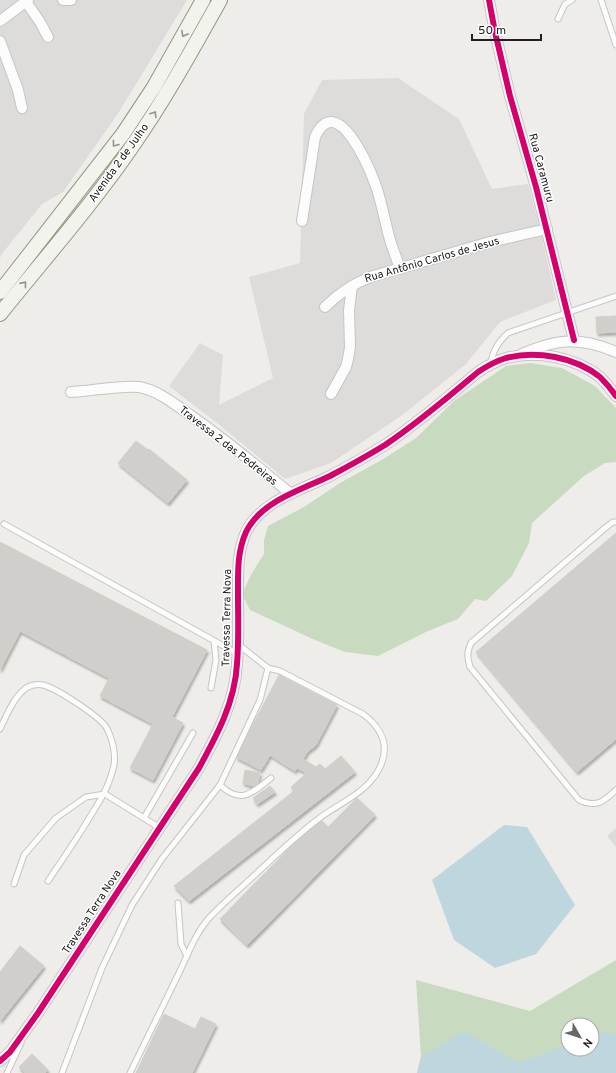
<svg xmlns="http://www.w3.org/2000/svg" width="616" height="1073" viewBox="0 0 616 1073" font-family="Overpass,sans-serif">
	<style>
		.residential { fill: #dddcda }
		.religious { fill: #dcdcda }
		.forest { fill: #c8dbc0; fill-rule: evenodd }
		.water { fill: #bed7df }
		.building { fill: #d1cfcc; stroke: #d1cfca; filter: url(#shadow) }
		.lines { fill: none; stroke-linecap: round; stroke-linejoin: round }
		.lane-casing { stroke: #c5c5c3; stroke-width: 7 }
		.street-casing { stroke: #c5c5c3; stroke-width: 12 }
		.secondary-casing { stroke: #949782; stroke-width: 16 }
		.lane { stroke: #fcfcfc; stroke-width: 5 }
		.street { stroke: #fcfcfc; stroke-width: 10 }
		.secondary { stroke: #f2f3ec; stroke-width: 14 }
		.cycleway-casing { stroke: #fff; stroke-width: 8 }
		.cycleway { stroke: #d6006c; stroke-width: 6 }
		.oneway { stroke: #949490 }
		.labels { text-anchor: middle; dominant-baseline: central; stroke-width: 3; stroke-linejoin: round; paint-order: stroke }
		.street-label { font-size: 11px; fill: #202020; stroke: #fff }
	</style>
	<defs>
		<filter id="shadow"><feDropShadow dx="1.5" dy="3" stdDeviation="1" flood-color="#0004"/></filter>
	</defs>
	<rect width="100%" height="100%" fill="#eeede9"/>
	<g class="residential">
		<path d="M 0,0 L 187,0 L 119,112 L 63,192 L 42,204 L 1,255 L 0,259 Z"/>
		<path d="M 398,78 L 459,119 L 492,189 L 528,184 L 540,229 L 556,300 L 500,322 L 466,364 L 401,416 L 331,463 L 285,479 L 217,423 L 169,386 L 200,343 L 223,355 L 219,405 L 273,378 L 249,277 L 300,263 L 304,114 L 322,80 Z"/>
	</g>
	<path class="religious" d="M 616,828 L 616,847 L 607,836 Z"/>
	<g class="forest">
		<path d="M 530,363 L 562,368 L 595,386 L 616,408 L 616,462 L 605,463 L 584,476 L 532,523 L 529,543 L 512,576 L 486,601 L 475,599 L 458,619 L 428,631 L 378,656 L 345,652 L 315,640 L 250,610 L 242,594 L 252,573 L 264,554 L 264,540 L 268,526 L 304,507 L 340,483 L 385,458 L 416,438 L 454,401 L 506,366 Z"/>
		<path d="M 616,960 L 616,1073 L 417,1073 L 421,1057 L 416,980 L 530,1011 ZM 568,1025 L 592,1025 L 592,1049 L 568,1049 Z"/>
	</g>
	<g class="water">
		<path d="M 504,825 L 527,827 L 575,905 L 536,954 L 495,968 L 454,940 L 432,880 Z"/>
		<path d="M 464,1031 L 518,1063 L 568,1045 L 568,1049 L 592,1049 L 592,1037 L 607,1032 L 616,1035 L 616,1073 L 417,1073 L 421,1057 Z"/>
	</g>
	<g class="building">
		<path d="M 616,316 L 616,332 L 597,333 L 596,317 Z"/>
		<path d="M 136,441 L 148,450 L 149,449 L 187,480 L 168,503 L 118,463 Z"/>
		<path d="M 616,533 L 616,739 L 577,772 L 476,652 Z"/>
		<path d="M 0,542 L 207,650 L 172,717 L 183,723 L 153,780 L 130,768 L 153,724 L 100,696 L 109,678 L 20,631 L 0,670 Z"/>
		<path d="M 279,675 L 337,705 L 316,745 L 307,752 L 303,759 L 316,767 L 320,764 L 325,769 L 341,756 L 355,772 L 189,901 L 174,886 L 294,791 L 291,787 L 307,773 L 297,768 L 295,771 L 270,755 L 261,770 L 236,757 Z"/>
		<path d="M 245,770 L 260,773 L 257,787 L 243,783 Z"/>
		<path d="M 270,786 L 275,792 L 257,804 L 253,798 Z"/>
		<path d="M 357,798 L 375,815 L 247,945 L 220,919 L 309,828 L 311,830 L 321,820 L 328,827 Z"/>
		<path d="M 20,946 L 44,966 L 0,1021 L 0,972 Z"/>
		<path d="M 164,1014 L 195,1029 L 201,1017 L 216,1024 L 192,1073 L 136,1073 Z"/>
		<path d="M 32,1054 L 48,1070 L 45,1073 L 25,1073 L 19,1067 Z"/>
	</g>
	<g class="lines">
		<g class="lane-casing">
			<g id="lane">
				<path d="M 601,0 L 616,45"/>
				<path d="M 558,19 L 565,4 L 572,0"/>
				<path d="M 491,364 C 492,351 498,342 508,333 L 616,296"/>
				<path d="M 616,522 L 613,522 L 605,528 L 471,643 C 467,652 467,657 470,667 L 579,800 C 597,808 603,802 616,790"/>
				<path d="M 4,524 L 238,654"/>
				<path d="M 211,688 L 216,660 L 214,641"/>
				<path d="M 0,729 C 7,715 13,698 26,688 C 31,685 38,684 43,685 C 56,688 99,716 106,727 C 112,737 116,754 114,765 C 109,789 96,807 83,828 C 72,846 60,863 48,881"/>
				<path d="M 220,785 C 241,805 252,793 271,778"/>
				<path d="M 144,818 L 193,733"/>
				<path d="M 14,884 L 24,855 L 56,818 L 86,797 L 105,794 L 160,828"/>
				<path d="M 178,903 L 181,944 L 187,956"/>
				<path d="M 7,1073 L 21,1043"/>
				<path d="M 62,1073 L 102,968 L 132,905 L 161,860 L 220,785 L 260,700 L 268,668"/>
				<path d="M 130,1073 C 146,1040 163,1006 179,973 C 188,954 196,932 210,917 C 225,901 242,887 258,872 C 277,854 296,836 317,820 C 337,804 364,795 378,771 C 391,748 383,729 363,714 L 280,671 L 268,668 L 239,645"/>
			</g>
		</g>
		<g class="street-casing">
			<g id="street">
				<path d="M 63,0 L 71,0"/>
				<path d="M 489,0 L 495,32 L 510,96 L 536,187 L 574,340"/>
				<path d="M 26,2 L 40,22 L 48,37"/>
				<path d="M 0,21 L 28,0"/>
				<path d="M 0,41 L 18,90 L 22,108"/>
				<path d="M 302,221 L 315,137 C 337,90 369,167 376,186 C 382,204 385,222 390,240 C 393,250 397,259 400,269"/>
				<path d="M 325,307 C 338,294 353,284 370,277 L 490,242 L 547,229"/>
				<path d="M 522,354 C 558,338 580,337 616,352"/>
				<path d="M 71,392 C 90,391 121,385 139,387 C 157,390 175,404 190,415 C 225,439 258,467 291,494"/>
				<path d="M 331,394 L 346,367 L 348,359 L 350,347 L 349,310 L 352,286"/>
				<path d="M 0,1061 L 10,1052 L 38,1013 L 199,768 C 217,735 235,702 237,664 C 239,641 238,617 238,594 C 238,573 237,552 246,532 C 261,501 301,490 330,476 C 349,466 367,456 385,445 C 418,423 448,397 478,372 C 487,366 496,361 506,358 C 536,350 575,357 600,377 C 606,383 611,389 616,396"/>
			</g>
		</g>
		<g class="secondary-casing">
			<g id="secondary">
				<path d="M 0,292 L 123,134 L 154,87 L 203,0"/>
				<path d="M 0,314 C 44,259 91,206 131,148 C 164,101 192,50 220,0"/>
			</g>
		</g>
		<use href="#lane" class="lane"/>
		<use href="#street" class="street"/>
		<use href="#secondary" class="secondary"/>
		<g class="cycleway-casing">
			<g id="cycleway">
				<path d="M 489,0 L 495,32 L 510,96 L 536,187 L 574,340"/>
				<path d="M 0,1061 L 10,1052 L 38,1013 L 199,768 C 217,735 235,702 237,664 C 239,641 238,617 238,594 C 238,573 237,552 246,532 C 261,501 301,490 330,476 C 349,466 367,456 385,445 C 418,423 448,397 478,372 C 487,366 496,361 506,358 C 536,350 575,357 600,377 C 606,383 611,389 616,396"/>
			</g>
		</g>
		<use href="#cycleway" class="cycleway"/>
	</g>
	<defs><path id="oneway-chevron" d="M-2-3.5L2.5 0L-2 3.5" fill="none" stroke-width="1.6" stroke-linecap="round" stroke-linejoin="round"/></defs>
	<g class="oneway">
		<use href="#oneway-chevron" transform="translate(184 34) rotate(119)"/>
		<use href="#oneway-chevron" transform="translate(154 114) rotate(-58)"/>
		<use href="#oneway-chevron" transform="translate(115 144) rotate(127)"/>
		<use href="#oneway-chevron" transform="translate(24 284) rotate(-51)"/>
	</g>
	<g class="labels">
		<g class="street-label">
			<text transform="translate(119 163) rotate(-54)">Avenida 2 de Julho</text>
			<text transform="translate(541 168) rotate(75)">Rua Caramuru</text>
			<text transform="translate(432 260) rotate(-16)">Rua Antônio Carlos de Jesus</text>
			<text transform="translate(228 446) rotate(38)">Travessa 2 das Pedreiras</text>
			<text transform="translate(227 618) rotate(-89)">Travessa Terra Nova</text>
			<text transform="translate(92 912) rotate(-57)">Travessa Terra Nova</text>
		</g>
	</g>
	<g transform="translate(580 1037) rotate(129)"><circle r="19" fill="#ffffff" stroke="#a6a6a6"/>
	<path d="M0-3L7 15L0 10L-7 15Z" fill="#686866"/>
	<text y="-6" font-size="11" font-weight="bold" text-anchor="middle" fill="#202020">N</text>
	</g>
	<path d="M472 34v6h69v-6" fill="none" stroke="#202020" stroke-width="2"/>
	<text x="478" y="34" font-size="12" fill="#202020" stroke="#ffffff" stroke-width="3" paint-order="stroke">50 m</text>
</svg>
